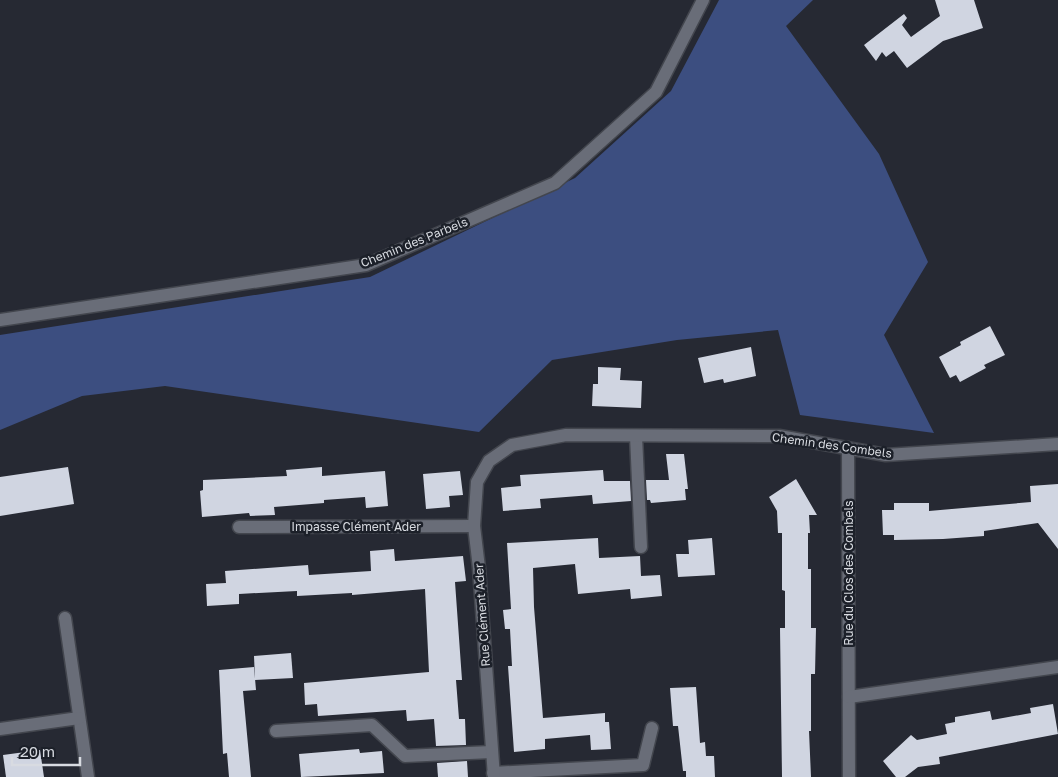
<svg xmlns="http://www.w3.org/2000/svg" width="1058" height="777" viewBox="0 0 1058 777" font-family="'Golos Text',sans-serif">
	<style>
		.forest { fill: #3c4e80 }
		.building { fill: #d0d5e1 }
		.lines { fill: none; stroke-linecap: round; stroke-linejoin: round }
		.lane-casing { stroke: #43464e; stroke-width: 15 }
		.street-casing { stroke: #43464e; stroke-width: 15 }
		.lane { stroke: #696d78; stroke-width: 12 }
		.street { stroke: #696d78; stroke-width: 12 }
		.labels { text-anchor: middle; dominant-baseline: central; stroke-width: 5; stroke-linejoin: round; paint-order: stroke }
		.street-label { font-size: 12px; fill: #d8dbe1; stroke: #1c2029 }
	</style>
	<rect width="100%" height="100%" fill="#262933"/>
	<path class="forest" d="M 719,0 L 813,0 L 786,26 L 879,154 L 928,262 L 884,335 L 934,433 L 800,415 L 778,330 L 677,340 L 552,360 L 479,432 L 165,386 L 82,396 L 0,430 L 0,335 L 370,277 L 575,178 L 671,91 Z"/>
	<g class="building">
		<path d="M 935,0 L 974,0 L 983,28 L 943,41 L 907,68 L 894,51 L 886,57 L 882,52 L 876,61 L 864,45 L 904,14 L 907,18 L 902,25 L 911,37 L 940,16 Z"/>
		<path d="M 990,326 L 1005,355 L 984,365 L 986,368 L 960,382 L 956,375 L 950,378 L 939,357 L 961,345 L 960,342 Z"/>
		<path d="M 751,347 L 756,376 L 724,383 L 723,379 L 704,383 L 698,358 Z"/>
		<path d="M 598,367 L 621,368 L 620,380 L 642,381 L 641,408 L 592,406 L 593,384 L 598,384 Z"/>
		<path d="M 666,454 L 684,454 L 688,489 L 685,489 L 686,500 L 651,503 L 650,500 L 647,500 L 646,480 L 669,480 Z"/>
		<path d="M 68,467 L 74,504 L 0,516 L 0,477 Z"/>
		<path d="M 322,467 L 322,476 L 385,471 L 388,506 L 366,508 L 365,497 L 324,500 L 324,503 L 274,507 L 275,515 L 250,516 L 249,513 L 202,517 L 200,491 L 203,490 L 203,480 L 287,476 L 286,470 Z"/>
		<path d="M 603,470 L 604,481 L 630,481 L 631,501 L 593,504 L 592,495 L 540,499 L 541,508 L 503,511 L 501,488 L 521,486 L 520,475 Z"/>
		<path d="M 460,471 L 463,495 L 449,496 L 450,507 L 426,509 L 423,474 Z"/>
		<path d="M 796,479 L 817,515 L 809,515 L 810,533 L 808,533 L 808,569 L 811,569 L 811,628 L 816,628 L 815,674 L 811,674 L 811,731 L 809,731 L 811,777 L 782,777 L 780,628 L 785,628 L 785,591 L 782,590 L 782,533 L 778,533 L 777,511 L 769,497 Z"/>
		<path d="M 1058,484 L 1058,549 L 1038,523 L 984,531 L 984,536 L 943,539 L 894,540 L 894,535 L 883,535 L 882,510 L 894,510 L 894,503 L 929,503 L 929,511 L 1031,502 L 1030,486 Z"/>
		<path d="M 598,538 L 599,558 L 640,556 L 641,576 L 660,575 L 662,596 L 631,599 L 630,589 L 578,594 L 575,564 L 533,568 L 534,607 L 543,718 L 605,713 L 605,722 L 609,722 L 611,749 L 591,750 L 590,735 L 545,739 L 545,749 L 514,752 L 508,666 L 512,666 L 510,629 L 505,629 L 503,610 L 511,609 L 507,543 Z"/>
		<path d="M 712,538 L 715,575 L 678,577 L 676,554 L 689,554 L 688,540 Z"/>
		<path d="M 394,549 L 395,561 L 463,556 L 466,581 L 455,582 L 462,680 L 456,680 L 459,719 L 465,719 L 466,745 L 436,746 L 434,719 L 407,721 L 406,710 L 318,716 L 317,704 L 305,705 L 304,683 L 429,672 L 425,589 L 352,595 L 352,593 L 297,596 L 297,591 L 239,594 L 239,604 L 207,606 L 206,584 L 226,583 L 225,571 L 308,565 L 309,575 L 371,571 L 370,551 Z"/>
		<path d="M 291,653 L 293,678 L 255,680 L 254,656 Z"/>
		<path d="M 254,667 L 256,690 L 243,691 L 251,777 L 229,777 L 227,753 L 223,754 L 219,670 Z"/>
		<path d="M 696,687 L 700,743 L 705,742 L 706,756 L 714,756 L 715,777 L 686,777 L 686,771 L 683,771 L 678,726 L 673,726 L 670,688 Z"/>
		<path d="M 1053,704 L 1058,734 L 939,757 L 940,764 L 918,767 L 905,777 L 896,777 L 883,761 L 911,735 L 917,740 L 947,734 L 945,724 L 955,722 L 955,717 L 990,711 L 992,720 L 1031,713 L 1030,708 Z"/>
		<path d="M 359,749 L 360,753 L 382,751 L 384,773 L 301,777 L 299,754 Z"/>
		<path d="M 40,750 L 44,777 L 6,777 L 3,755 Z"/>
		<path d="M 467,761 L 468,777 L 438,777 L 437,763 Z"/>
	</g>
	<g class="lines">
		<g class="lane-casing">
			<g id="lane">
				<path d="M 65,618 L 88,777"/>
				<path d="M 0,729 L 79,718"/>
			</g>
		</g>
		<g class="street-casing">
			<g id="street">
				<path d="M 0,320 L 366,265 L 555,183 L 656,92 L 703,0"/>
				<path d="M 636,436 L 641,547"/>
				<path d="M 848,448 L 849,777"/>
				<path d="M 239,527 L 474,526"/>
				<path d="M 849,697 L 1058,667"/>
				<path d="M 276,731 L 372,725 L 405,756 L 491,752"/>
				<path d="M 493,773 L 643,765 L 652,728"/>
				<path d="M 494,777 L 479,568 L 474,526 L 477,482 L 489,461 L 512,445 L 566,435 L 779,436 L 886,455 L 1058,444"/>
			</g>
		</g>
		<use href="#lane" class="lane"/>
		<use href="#street" class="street"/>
	</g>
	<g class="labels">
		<g class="street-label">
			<text transform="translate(414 242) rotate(-22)">Chemin des Parbels</text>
			<text transform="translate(832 445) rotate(8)">Chemin des Combels</text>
			<text x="356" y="526">Impasse Clément Ader</text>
			<text transform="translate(848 573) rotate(-90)">Rue du Clos des Combels</text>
			<text transform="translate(482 615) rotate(-94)">Rue Clément Ader</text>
		</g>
	</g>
	<path d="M12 757v8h68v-8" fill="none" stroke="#d8dbe1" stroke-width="2.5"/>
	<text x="20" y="757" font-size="15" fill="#d8dbe1" stroke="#1c2029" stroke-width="4" paint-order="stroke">20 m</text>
</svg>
